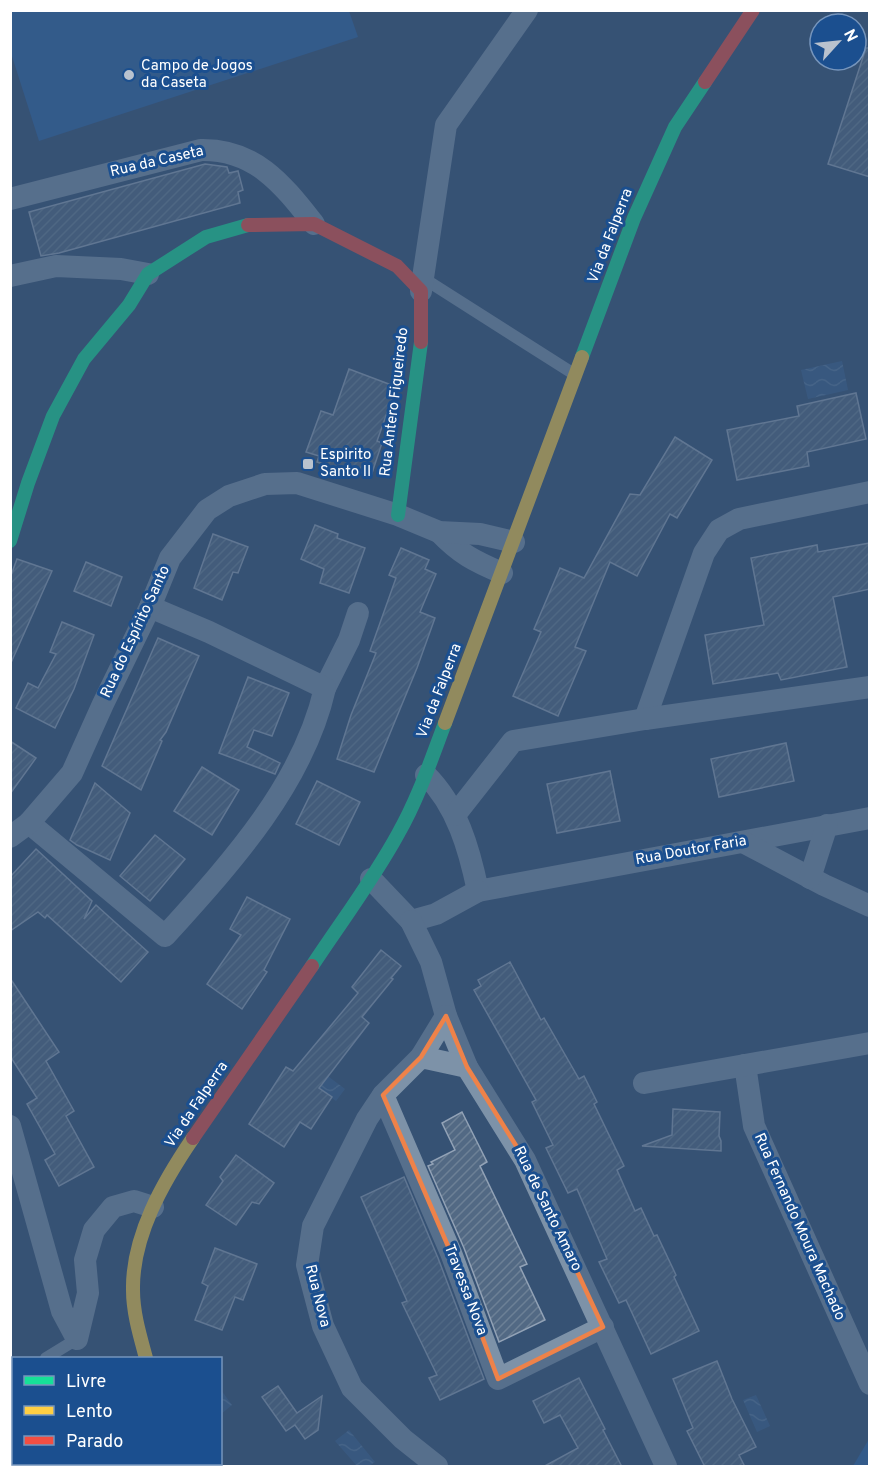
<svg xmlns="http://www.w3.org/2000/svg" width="880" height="1477" viewBox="0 0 880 1477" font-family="Overpass,sans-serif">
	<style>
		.green { fill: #2f66a5 }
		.water { fill: url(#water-waves) }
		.building { fill: url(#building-hatch); stroke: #92a2b6; stroke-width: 1.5 }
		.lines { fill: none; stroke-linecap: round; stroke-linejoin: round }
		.lane { stroke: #7d92a8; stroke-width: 12 }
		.street { stroke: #7d92a8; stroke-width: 22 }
		.fast { stroke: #16e098; stroke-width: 14 }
		.slow { stroke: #ffcf43; stroke-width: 14 }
		.jam { stroke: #f24e42; stroke-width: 14 }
		.marked { fill: none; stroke: #ee8249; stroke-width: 4.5; stroke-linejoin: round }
		.poi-dot { fill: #b9c2ce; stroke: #1b4f8f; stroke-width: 2 }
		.labels { text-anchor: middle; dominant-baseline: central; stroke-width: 6; stroke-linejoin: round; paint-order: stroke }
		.poi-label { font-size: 15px; fill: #fff; stroke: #1b4f8f; text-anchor: start }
		.street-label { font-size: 15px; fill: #fff; stroke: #1b4f8f }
	</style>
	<defs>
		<pattern id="water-waves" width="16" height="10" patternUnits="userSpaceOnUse" patternTransform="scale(1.5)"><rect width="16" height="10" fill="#3b618d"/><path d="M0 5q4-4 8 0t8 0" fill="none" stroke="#58799e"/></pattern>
		<pattern id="building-hatch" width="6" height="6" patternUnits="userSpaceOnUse" patternTransform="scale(1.5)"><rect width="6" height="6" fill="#526984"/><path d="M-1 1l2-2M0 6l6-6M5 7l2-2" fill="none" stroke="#6c8096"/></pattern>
	</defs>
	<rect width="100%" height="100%" fill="#365274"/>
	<g class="green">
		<path d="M 10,11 L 349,11 L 358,37 L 39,141 L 11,53 Z"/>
		<path d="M 869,1439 L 869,1466 L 853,1466 Z"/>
	</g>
	<g class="water">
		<path d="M 842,361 L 848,390 L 808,399 L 801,370 Z"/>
		<path d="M 317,1068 L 345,1089 L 336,1101 L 308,1081 Z"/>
		<path d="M 221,1390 L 232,1405 L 221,1414 Z"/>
		<path d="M 756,1395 L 770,1426 L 757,1432 L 743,1400 Z"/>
		<path d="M 349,1430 L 375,1462 L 369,1466 L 357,1466 L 335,1441 Z"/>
	</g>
	<g class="building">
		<path d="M 866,48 L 870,48 L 870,177 L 828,164 Z"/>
		<path d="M 205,164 L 227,167 L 229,173 L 238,171 L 243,190 L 238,192 L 240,203 L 59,253 L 41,256 L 29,212 Z"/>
		<path d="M 349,369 L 394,386 L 389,398 L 392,399 L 377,441 L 382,443 L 371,476 L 349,468 L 347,473 L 317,462 L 319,456 L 306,452 L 321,411 L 333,415 Z"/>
		<path d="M 856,393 L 866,439 L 807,452 L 809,466 L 737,480 L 727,430 L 799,416 L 797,406 Z"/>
		<path d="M 675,437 L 712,460 L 677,518 L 670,514 L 637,576 L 610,562 L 575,647 L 586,651 L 558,716 L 513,696 L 541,632 L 534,629 L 560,568 L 584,578 L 630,494 L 640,495 Z"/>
		<path d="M 315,525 L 338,534 L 337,538 L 365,548 L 349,593 L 320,583 L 324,569 L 301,559 Z"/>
		<path d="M 213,534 L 248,547 L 238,573 L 233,572 L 222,600 L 194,588 Z"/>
		<path d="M 870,543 L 870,589 L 833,597 L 847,667 L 781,680 L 778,673 L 713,684 L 705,635 L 764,625 L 751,558 L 817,545 L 818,552 Z"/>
		<path d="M 401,548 L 429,560 L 425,569 L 436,574 L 420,612 L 435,618 L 417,668 L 374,772 L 337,759 L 351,715 L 376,653 L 370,651 L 396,578 L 389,575 Z"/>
		<path d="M 17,559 L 52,571 L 10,665 L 10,578 Z"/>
		<path d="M 86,562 L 122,577 L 111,606 L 74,591 Z"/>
		<path d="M 62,622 L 94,635 L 74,689 L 55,728 L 16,708 L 28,683 L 38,688 L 56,654 L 50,652 Z"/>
		<path d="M 158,638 L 199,656 L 166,732 L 160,740 L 162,741 L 141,790 L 102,766 Z"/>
		<path d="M 248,677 L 289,693 L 272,736 L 254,730 L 247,747 L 280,763 L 275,774 L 219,753 Z"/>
		<path d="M 10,741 L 36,758 L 10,794 Z"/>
		<path d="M 786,743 L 794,781 L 719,797 L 711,759 Z"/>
		<path d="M 202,767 L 239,790 L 212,835 L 174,811 Z"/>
		<path d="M 610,771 L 620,821 L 557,833 L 547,784 Z"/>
		<path d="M 317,781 L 360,802 L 339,845 L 296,824 Z"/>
		<path d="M 95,783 L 130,813 L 110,860 L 77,845 L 70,840 Z"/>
		<path d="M 155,835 L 185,859 L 150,901 L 120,876 Z"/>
		<path d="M 36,849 L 92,901 L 84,919 L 96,905 L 148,952 L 121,982 L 47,915 L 45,918 L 38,912 L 10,931 L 10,877 Z"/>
		<path d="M 247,897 L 290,919 L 264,970 L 267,972 L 242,1009 L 207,984 L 241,935 L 230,929 Z"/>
		<path d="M 381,950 L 401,966 L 391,978 L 393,979 L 362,1017 L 369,1023 L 319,1088 L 332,1097 L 311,1129 L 300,1122 L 284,1147 L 249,1124 L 286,1067 L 293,1071 L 358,993 L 352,987 Z"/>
		<path d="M 510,962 L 541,1020 L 544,1018 L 579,1079 L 584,1076 L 597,1102 L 594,1104 L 624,1166 L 617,1170 L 635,1211 L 641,1208 L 654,1236 L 657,1235 L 676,1275 L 674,1277 L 699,1331 L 651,1354 L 626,1300 L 619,1303 L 599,1262 L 607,1259 L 577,1189 L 568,1193 L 546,1148 L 553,1145 L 532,1102 L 536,1100 L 474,990 L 481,986 L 478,980 Z"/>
		<path d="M 10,978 L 59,1052 L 46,1061 L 74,1111 L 66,1116 L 94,1167 L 59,1186 L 45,1160 L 55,1154 L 27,1104 L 37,1098 L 10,1056 Z"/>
		<path d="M 673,1109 L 720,1112 L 719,1136 L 721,1141 L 721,1151 L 642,1146 L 672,1135 Z"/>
		<path d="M 462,1112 L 487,1162 L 480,1166 L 527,1264 L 520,1267 L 545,1320 L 499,1342 L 464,1248 L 428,1166 L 433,1164 L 431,1162 L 455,1150 L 442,1123 Z"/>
		<path d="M 236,1155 L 274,1183 L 259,1204 L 252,1202 L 236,1225 L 206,1205 L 223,1181 L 220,1177 Z"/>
		<path d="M 404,1177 L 438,1258 L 484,1379 L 440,1400 L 429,1378 L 437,1375 L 402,1303 L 407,1301 L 361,1197 Z"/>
		<path d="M 215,1248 L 257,1264 L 243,1300 L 235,1297 L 222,1330 L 195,1320 L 208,1286 L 202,1283 Z"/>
		<path d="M 717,1361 L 732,1399 L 756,1447 L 739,1455 L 745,1467 L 705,1467 L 687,1431 L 693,1428 L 673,1379 Z"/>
		<path d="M 579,1378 L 605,1429 L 603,1430 L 622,1467 L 543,1467 L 578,1448 L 560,1415 L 544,1423 L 533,1401 Z"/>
		<path d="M 278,1386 L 297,1413 L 322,1396 L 318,1430 L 305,1439 L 295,1425 L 286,1431 L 262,1397 Z"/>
	</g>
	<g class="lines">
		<g class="lane">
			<path d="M 423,278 L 574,374"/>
			<path d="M 46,1358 L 77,1339"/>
			<path d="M 10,1380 L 14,1378"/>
		</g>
		<g class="street">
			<path d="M 10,199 L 201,150 C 256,149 283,185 314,224"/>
			<path d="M 10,276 L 56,266 L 121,269 L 148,274"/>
			<path d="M 421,291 L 446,125 L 527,10"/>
			<path d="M 439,532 C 460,554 474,561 502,573"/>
			<path d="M 325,688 L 349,640 L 358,613"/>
			<path d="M 645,719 L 704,553 L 719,530 L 739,519 L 870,492"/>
			<path d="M 426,775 C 457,806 469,848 478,891 L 870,818"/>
			<path d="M 455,815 L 513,741 L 645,719 L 870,687"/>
			<path d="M 29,823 L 165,936 C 230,864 303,785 325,688 L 209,632 L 150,607"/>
			<path d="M 10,837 L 29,823 L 72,773 L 103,704 L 150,607 L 170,558 L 207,510 L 229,496 L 265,484 L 297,483 L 398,515 L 439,532 L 480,534 L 514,542"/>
			<path d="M 743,842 L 824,885 L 870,906"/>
			<path d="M 810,878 L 827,825"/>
			<path d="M 371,879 L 411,921 L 436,914 L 478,891"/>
			<path d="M 411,921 L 431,962 L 446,1016 L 467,1067 L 525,1160 L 666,1466"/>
			<path d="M 421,1057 L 446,1016"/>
			<path d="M 745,1065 L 754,1126 L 870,1384"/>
			<path d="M 644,1083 L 870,1043"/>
			<path d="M 383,1095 L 451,1253 L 498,1379 L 603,1327"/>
			<path d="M 10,1126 L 62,1311 L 77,1339 L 88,1293 L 85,1260 L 94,1230 L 113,1207 L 134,1201 L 153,1207"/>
			<path d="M 437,1466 L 403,1439 L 352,1388 L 323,1326 L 307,1265 L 313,1226 L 367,1119 L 383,1095 L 421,1057 L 467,1067"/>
		</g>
		<g class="fast">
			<path d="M 582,357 L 634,218 L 675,127 L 705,82"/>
			<path d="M 398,515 L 421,342"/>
			<path d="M 10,541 L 28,483 L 53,416 L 84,359 L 129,305 L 148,274 L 206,237 L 248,225"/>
			<path d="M 312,966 C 341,922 373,880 398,834 C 418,799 431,760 445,723"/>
		</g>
		<g class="slow">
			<path d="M 445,723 L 582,357"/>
			<path d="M 146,1358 C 140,1336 133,1313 133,1290 C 132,1236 163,1182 193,1138"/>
			<path d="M 209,1464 L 211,1466"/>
		</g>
		<g class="jam">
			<path d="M 705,82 L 753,10"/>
			<path d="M 248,225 L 314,224 L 397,266 L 421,291 L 421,342"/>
			<path d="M 193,1138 L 312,966"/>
		</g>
	</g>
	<path d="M0 0H880V1477H0ZM 446,1016 L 467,1067 L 525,1160 L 603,1327 L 498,1379 L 451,1253 L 383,1095 L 421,1057 Z" fill="#365274" fill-opacity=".55" fill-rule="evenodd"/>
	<path class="marked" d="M 446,1016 L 467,1067 L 525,1160 L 603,1327 L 498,1379 L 451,1253 L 383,1095 L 421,1057 Z"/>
	<g class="poi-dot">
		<circle cx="129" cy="75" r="6"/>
		<rect x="302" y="458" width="12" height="12" rx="3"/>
	</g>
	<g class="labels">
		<g class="poi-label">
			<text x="141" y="66">Campo de Jogos<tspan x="141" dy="17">da Caseta</tspan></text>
			<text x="320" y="455">Espirito<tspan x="320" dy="17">Santo II</tspan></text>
		</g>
		<g class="street-label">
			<text transform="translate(157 162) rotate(-13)">Rua da Caseta</text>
			<text transform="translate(611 236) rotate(-69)">Via da Falperra</text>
			<text transform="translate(395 402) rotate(-83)">Rua Antero Figueiredo</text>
			<text transform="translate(136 632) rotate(-65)">Rua do Espírito Santo</text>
			<text transform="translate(440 691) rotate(-69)">Via da Falperra</text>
			<text transform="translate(691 851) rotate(-10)">Rua Doutor Faria</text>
			<text transform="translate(197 1105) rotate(-56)">Via da Falperra</text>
			<text transform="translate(547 1209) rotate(64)">Rua de Santo Amaro</text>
			<text transform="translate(799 1227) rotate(66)">Rua Fernando Moura Machado</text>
			<text transform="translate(465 1290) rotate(69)">Travessa Nova</text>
			<text transform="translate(317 1296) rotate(76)">Rua Nova</text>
		</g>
	</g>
	<rect width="880" height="1477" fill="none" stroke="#ffffff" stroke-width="24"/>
	<rect x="12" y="1357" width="210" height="108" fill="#1b4f8f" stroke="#7695bc" stroke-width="1.5"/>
	<rect x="24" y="1376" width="30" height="9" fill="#16e098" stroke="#7695bc" stroke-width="1.5"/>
	<text x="66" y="1387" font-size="18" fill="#ffffff">Livre</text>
	<rect x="24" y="1406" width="30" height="9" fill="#ffcf43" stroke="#7695bc" stroke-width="1.5"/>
	<text x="66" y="1417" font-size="18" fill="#ffffff">Lento</text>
	<rect x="24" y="1436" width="30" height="9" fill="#f24e42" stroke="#7695bc" stroke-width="1.5"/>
	<text x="66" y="1447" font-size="18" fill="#ffffff">Parado</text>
	<g transform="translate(838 42) rotate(63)"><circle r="28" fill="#1b4f8f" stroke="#7695bc" stroke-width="1.5"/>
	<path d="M0-4.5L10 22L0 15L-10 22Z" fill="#b9c2ce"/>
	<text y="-9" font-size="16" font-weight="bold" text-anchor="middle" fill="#ffffff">N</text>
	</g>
</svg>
